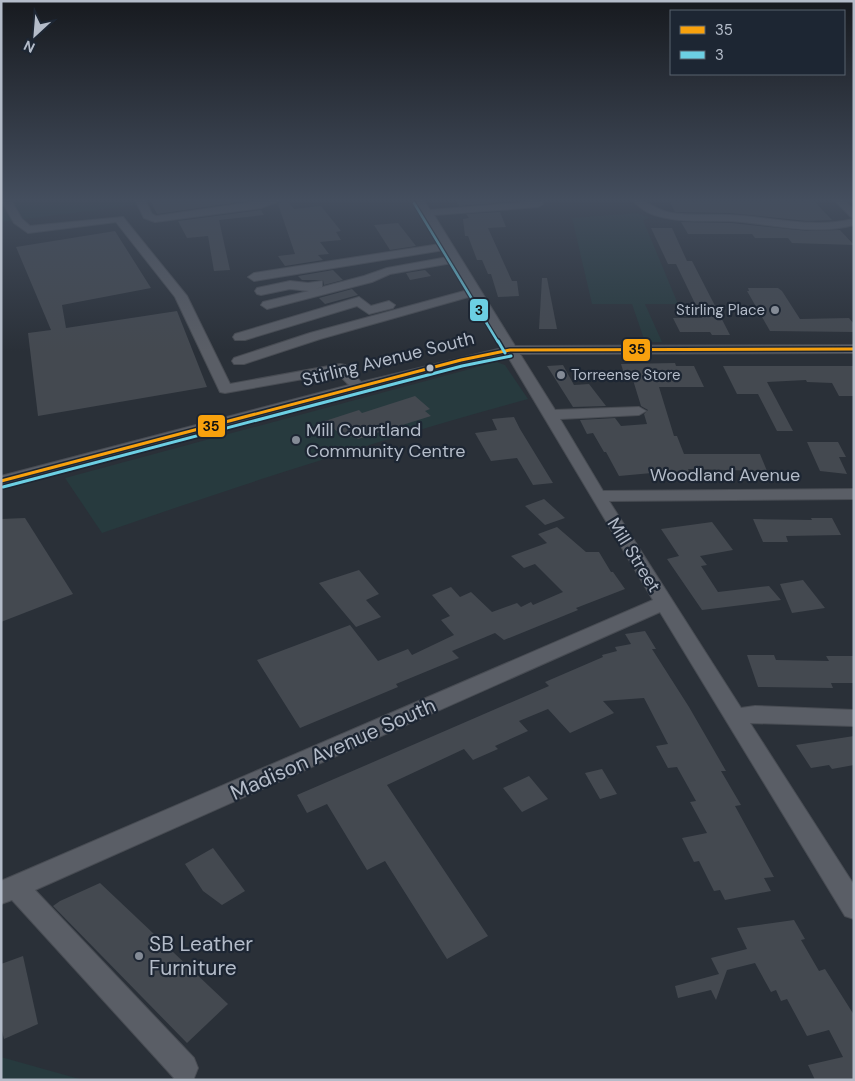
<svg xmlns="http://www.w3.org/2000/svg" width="855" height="1081" viewBox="0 0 855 1081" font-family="'DM Sans',sans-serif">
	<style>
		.green { fill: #273a3e }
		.building { fill: #444950 }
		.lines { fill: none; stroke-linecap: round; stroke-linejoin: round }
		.minor-casing { stroke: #484c53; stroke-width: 2 }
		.minor { fill: #5a5e66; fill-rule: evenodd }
		.bus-1-casing { stroke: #1d2633; stroke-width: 6 }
		.bus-2-far1-casing { stroke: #1d2633; stroke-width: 5 }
		.bus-2-casing { stroke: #1d2633; stroke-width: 6 }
		.bus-1 { stroke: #f8a10d; stroke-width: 3 }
		.bus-2-far1 { stroke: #6ccfe3; stroke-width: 2.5 }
		.bus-2 { stroke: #6ccfe3; stroke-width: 3 }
		.poi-dot { fill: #848b96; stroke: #1d2633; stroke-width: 2 }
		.bus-dot { fill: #b4bcc9; stroke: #1d2633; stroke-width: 2 }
		.labels { text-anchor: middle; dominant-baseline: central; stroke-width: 4.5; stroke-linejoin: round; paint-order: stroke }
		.far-poi-label { font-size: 15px; fill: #b4bcc9; stroke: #1d2633; text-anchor: end }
		.street-label { font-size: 18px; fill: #b4bcc9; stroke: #1d2633 }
		.poi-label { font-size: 18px; fill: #b4bcc9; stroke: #1d2633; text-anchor: start }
		.near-street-label { font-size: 21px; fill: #b4bcc9; stroke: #1d2633 }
		.near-poi-label { font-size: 21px; fill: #b4bcc9; stroke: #1d2633; text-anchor: start }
		.line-badge { stroke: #1d2633; stroke-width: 2 }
		.pale-badge-label { font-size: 14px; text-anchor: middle; font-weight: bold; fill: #111 }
	</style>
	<rect width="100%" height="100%" fill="#2a3038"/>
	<g class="green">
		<path d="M 1,200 L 134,200 L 137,205 L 1,222 Z"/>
		<path d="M 637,213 L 650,218 L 643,220 L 678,304 L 645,304 L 662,342 L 645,342 L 632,304 L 592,304 L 572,218 Z"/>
		<path d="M 496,362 L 505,365 L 528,399 C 384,438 243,484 102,533 L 65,478 Z"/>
		<path d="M 1,1057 L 83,1080 L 1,1080 Z"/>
	</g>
	<g class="building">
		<path d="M 150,200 L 254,200 L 157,214 Z"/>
		<path d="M 284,200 L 287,200 L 294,209 L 321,206 L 341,231 L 336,232 L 341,240 L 320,242 L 329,254 L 318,255 L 323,260 L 285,266 L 278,256 L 295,254 L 278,204 Z"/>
		<path d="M 455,200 L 496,200 L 497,203 L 459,206 Z"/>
		<path d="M 669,200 L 690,202 L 813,200 L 832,220 L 807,221 L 730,213 L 679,212 L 675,212 Z"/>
		<path d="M 261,210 L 264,215 L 219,220 L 230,270 L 214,271 L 208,236 L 187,238 L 178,221 Z"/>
		<path d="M 500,212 L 506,227 L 488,228 L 512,281 L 517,281 L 519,296 L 498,297 L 491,274 L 488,274 L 482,260 L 477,260 L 468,236 L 465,236 L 463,219 L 469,218 L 466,214 Z"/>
		<path d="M 681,222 L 731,223 L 808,231 L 840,230 L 854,245 L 792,243 L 788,238 L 755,238 L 752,234 L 688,234 Z"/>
		<path d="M 398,223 L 416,246 L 390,250 L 374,225 Z"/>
		<path d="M 651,228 L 672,228 L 687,261 L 692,261 L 730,335 L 712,335 L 710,332 L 680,332 L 673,318 L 702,318 L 676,264 L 668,264 Z"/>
		<path d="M 115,231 L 151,288 L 62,305 L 66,328 L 177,311 L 207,387 L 38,416 L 28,333 L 51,330 L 16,247 Z"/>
		<path d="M 333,270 L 343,280 L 324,285 L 323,280 L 302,280 L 298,276 Z"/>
		<path d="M 425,270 L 431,276 L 410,280 L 406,273 Z"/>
		<path d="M 542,278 L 547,278 L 557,329 L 539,329 Z"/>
		<path d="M 748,288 L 778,288 L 782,291 L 800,319 L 849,318 L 854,324 L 854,332 L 770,331 L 747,291 L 749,291 Z"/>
		<path d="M 352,289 L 358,295 L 325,304 L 319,298 Z"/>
		<path d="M 675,363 L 676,366 L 694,366 L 704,387 L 659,387 L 674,436 L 677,436 L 684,454 L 760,454 L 767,471 L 688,469 L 691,477 L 665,477 L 663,472 L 619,476 L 606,452 L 604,452 L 593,433 L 587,434 L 580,420 L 615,418 L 621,426 L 647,424 L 644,414 L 648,410 L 641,406 L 633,380 L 626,380 L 621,364 Z"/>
		<path d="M 563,365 L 574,385 L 589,384 L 606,406 L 573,407 L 547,366 Z"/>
		<path d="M 723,366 L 854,366 L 854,396 L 839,396 L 832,383 L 807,382 L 806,380 L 767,382 L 793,431 L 777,431 L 758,394 L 737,394 Z"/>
		<path d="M 415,396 L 430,409 L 425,411 L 431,416 L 358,439 L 354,436 L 348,437 L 345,434 L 341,435 L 325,421 L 359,410 L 362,413 Z"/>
		<path d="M 514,417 L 520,429 L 553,483 L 533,485 L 517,458 L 491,461 L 475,433 L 497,430 L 492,419 Z"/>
		<path d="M 807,442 L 838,442 L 846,457 L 839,457 L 847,474 L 820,471 Z"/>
		<path d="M 544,499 L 565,518 L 545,525 L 525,506 Z"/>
		<path d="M 25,518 L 73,594 L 1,622 L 1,519 Z"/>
		<path d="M 811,518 L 832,518 L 841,535 L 786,536 L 788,542 L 763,542 L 753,519 L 812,520 Z"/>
		<path d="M 712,522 L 733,550 L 700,556 L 707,565 L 701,566 L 718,592 L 769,586 L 781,600 L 702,610 L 667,559 L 679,556 L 661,529 Z"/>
		<path d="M 557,527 L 586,552 L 599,552 L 611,572 L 613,572 L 625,589 L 576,608 L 578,610 L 504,640 L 495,633 L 452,651 L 459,658 L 396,684 L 398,687 L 300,728 L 257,660 L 350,625 L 378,661 L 408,649 L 412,655 L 454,635 L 441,620 L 450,616 L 432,595 L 451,587 L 460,597 L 471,592 L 492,612 L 517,603 L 521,607 L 531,602 L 533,605 L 563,592 L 535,564 L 524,568 L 511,556 L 547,543 L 538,534 Z"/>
		<path d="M 359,570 L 379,594 L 366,600 L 381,617 L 356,627 L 319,583 Z"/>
		<path d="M 803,580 L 825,608 L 792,613 L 780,584 Z"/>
		<path d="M 645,631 L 656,649 L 652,649 L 689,707 L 726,771 L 721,771 L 741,805 L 735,806 L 774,877 L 764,878 L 771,891 L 725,900 L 720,890 L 714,891 L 699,861 L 694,862 L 682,838 L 707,833 L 690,802 L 696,801 L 677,767 L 668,768 L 656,746 L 668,744 L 644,698 L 603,701 L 614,713 L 570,733 L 548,709 L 519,721 L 528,731 L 495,746 L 498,749 L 473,760 L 464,749 L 387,785 L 488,936 L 447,959 L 385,861 L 367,870 L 327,804 L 307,813 L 297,795 L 549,686 L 545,682 L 603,657 L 602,655 L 617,651 L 615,647 L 631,644 L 625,634 Z"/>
		<path d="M 747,655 L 774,655 L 776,660 L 829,661 L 826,656 L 854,656 L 854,683 L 831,683 L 833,688 L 758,687 Z"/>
		<path d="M 854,736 L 854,765 L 832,769 L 829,765 L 811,768 L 796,745 Z"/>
		<path d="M 602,769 L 617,794 L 600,799 L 585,773 Z"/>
		<path d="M 529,776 L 548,799 L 522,812 L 503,788 Z"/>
		<path d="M 213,848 L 245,891 L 222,905 L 203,891 L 185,864 Z"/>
		<path d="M 100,883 L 228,1004 L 187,1043 L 53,906 L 60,901 Z"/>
		<path d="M 794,920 L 805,939 L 801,940 L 819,971 L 825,969 L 854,1015 L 854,1080 L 815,1080 L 808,1065 L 843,1057 L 829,1030 L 807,1036 L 787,999 L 781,1001 L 776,990 L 771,992 L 755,963 L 727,970 L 716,1000 L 711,990 L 678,998 L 675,986 L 719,974 L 711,958 L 747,949 L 737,928 Z"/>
		<path d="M 23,956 L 38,1024 L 4,1039 L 1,1027 L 1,964 Z"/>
	</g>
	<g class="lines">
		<g class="minor-casing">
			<g id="minor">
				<path d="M 1,200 L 11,200 L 22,219 L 30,226 L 123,217 L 187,296 L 230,384 L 340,364 L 345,365 L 361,382 L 502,348 L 472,296 L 320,339 L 244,364 L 234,364 L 232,361 L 234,358 L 310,333 L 468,290 L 452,263 L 390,274 L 372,282 L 267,309 L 261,305 L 263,302 L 309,291 L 290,289 L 261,295 L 257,294 L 255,291 L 257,288 L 290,281 L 308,283 L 322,281 L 322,287 L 315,289 L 364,276 L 387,268 L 448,257 L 444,250 L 254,281 L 248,277 L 254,273 L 440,244 L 414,200 L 424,200 L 430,210 L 530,202 L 529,200 L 542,202 L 543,204 L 538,207 L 434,215 L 515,346 L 854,345 L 854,353 L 520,354 L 555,410 L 639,407 L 646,411 L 639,415 L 560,419 L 603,491 L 854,489 L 854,499 L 609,501 L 741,708 L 755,706 L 854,710 L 854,726 L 750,723 L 854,885 L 854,919 L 845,916 L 660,612 L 35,890 L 194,1058 L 198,1068 L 194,1078 L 174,1078 L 12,900 L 1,904 L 1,881 L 653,600 L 507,355 L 462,364 L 1,486 L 1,476 L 349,385 L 337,373 L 225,393 L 220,392 L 175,297 L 116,222 L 28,233 L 14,223 Z"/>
				<path d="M 135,200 L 145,200 L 152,214 L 156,216 L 267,200 L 282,200 L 261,208 L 155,222 L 144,218 Z"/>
				<path d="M 633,200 C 649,200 656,211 672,213 C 691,216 711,214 730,215 C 772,217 812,229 853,219 L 834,200 L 845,200 L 854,210 L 854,225 C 813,236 773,224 731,221 C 707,220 682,223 658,216 C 649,214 639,208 633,200 Z"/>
				<path d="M 359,297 L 371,306 L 389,301 L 395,305 L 393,308 L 369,314 L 357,306 L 245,340 L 235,340 L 233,337 L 235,334 Z"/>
			</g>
		</g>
		<use href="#minor" class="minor"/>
		<g class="bus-1-casing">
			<path id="bus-1" d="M 1,481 L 461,360 L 510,350 L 854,349"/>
		</g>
		<g class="bus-2-far1-casing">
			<path id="bus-2-far1" d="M 414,203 L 498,342"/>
		</g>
		<g class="bus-2-casing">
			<g id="bus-2">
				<path d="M 498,341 L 505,353"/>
				<path d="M 3,487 L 462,366 L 511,356"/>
			</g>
		</g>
		<use href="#bus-1" class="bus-1"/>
		<use href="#bus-2-far1" class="bus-2-far1"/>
		<use href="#bus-2" class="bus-2"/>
	</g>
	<linearGradient id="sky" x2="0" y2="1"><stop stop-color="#171a1f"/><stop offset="0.57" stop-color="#444e5e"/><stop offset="1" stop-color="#444e5e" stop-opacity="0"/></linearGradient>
	<rect width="855" height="351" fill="url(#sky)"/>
	<g class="poi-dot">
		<circle cx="775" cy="310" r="5"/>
		<circle cx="561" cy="375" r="5"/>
		<circle cx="296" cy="440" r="5"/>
		<circle cx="139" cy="956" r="5"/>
	</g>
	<circle class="bus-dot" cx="430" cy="368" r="4.5"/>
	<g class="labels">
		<g class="far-poi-label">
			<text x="765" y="310">Stirling Place</text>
			<text x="571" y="375" text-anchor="start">Torreense Store</text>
		</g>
		<g class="street-label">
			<text transform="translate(388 359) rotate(-14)">Stirling Avenue South</text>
			<text x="725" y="475">Woodland Avenue</text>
			<text transform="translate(634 555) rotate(58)">Mill Street</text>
		</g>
		<g class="poi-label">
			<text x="306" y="430">Mill Courtland<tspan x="306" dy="21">Community Centre</tspan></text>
		</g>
		<g class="near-street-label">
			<text transform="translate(333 749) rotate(-24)">Madison Avenue South</text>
		</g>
		<g class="near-poi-label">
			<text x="149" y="944">SB Leather<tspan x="149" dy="24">Furniture</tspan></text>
		</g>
	</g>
	<g class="line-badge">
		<rect x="469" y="298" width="20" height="24" rx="5" fill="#6ccfe3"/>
		<rect x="622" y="338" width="29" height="24" rx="5" fill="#f8a10d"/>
		<rect x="197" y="414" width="29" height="24" rx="5" fill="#f8a10d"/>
	</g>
	<g class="pale-badge-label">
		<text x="479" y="315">3</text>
		<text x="637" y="354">35</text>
		<text x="211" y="431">35</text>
	</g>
	<rect width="855" height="1081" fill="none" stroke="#b4bcc9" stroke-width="5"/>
	<rect x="670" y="10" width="175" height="65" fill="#1d2633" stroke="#59626f"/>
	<rect x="680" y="26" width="25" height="8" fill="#f8a10d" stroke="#59626f"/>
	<text x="715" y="35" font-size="15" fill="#b4bcc9">35</text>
	<rect x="680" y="51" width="25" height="8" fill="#6ccfe3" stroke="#59626f"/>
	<text x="715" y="60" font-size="15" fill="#b4bcc9">3</text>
	<g transform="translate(35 35) rotate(206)" stroke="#1d2633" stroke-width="4" paint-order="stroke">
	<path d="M0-4L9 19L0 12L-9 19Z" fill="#b4bcc9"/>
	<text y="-8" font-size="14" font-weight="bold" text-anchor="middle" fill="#b4bcc9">N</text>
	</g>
</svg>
